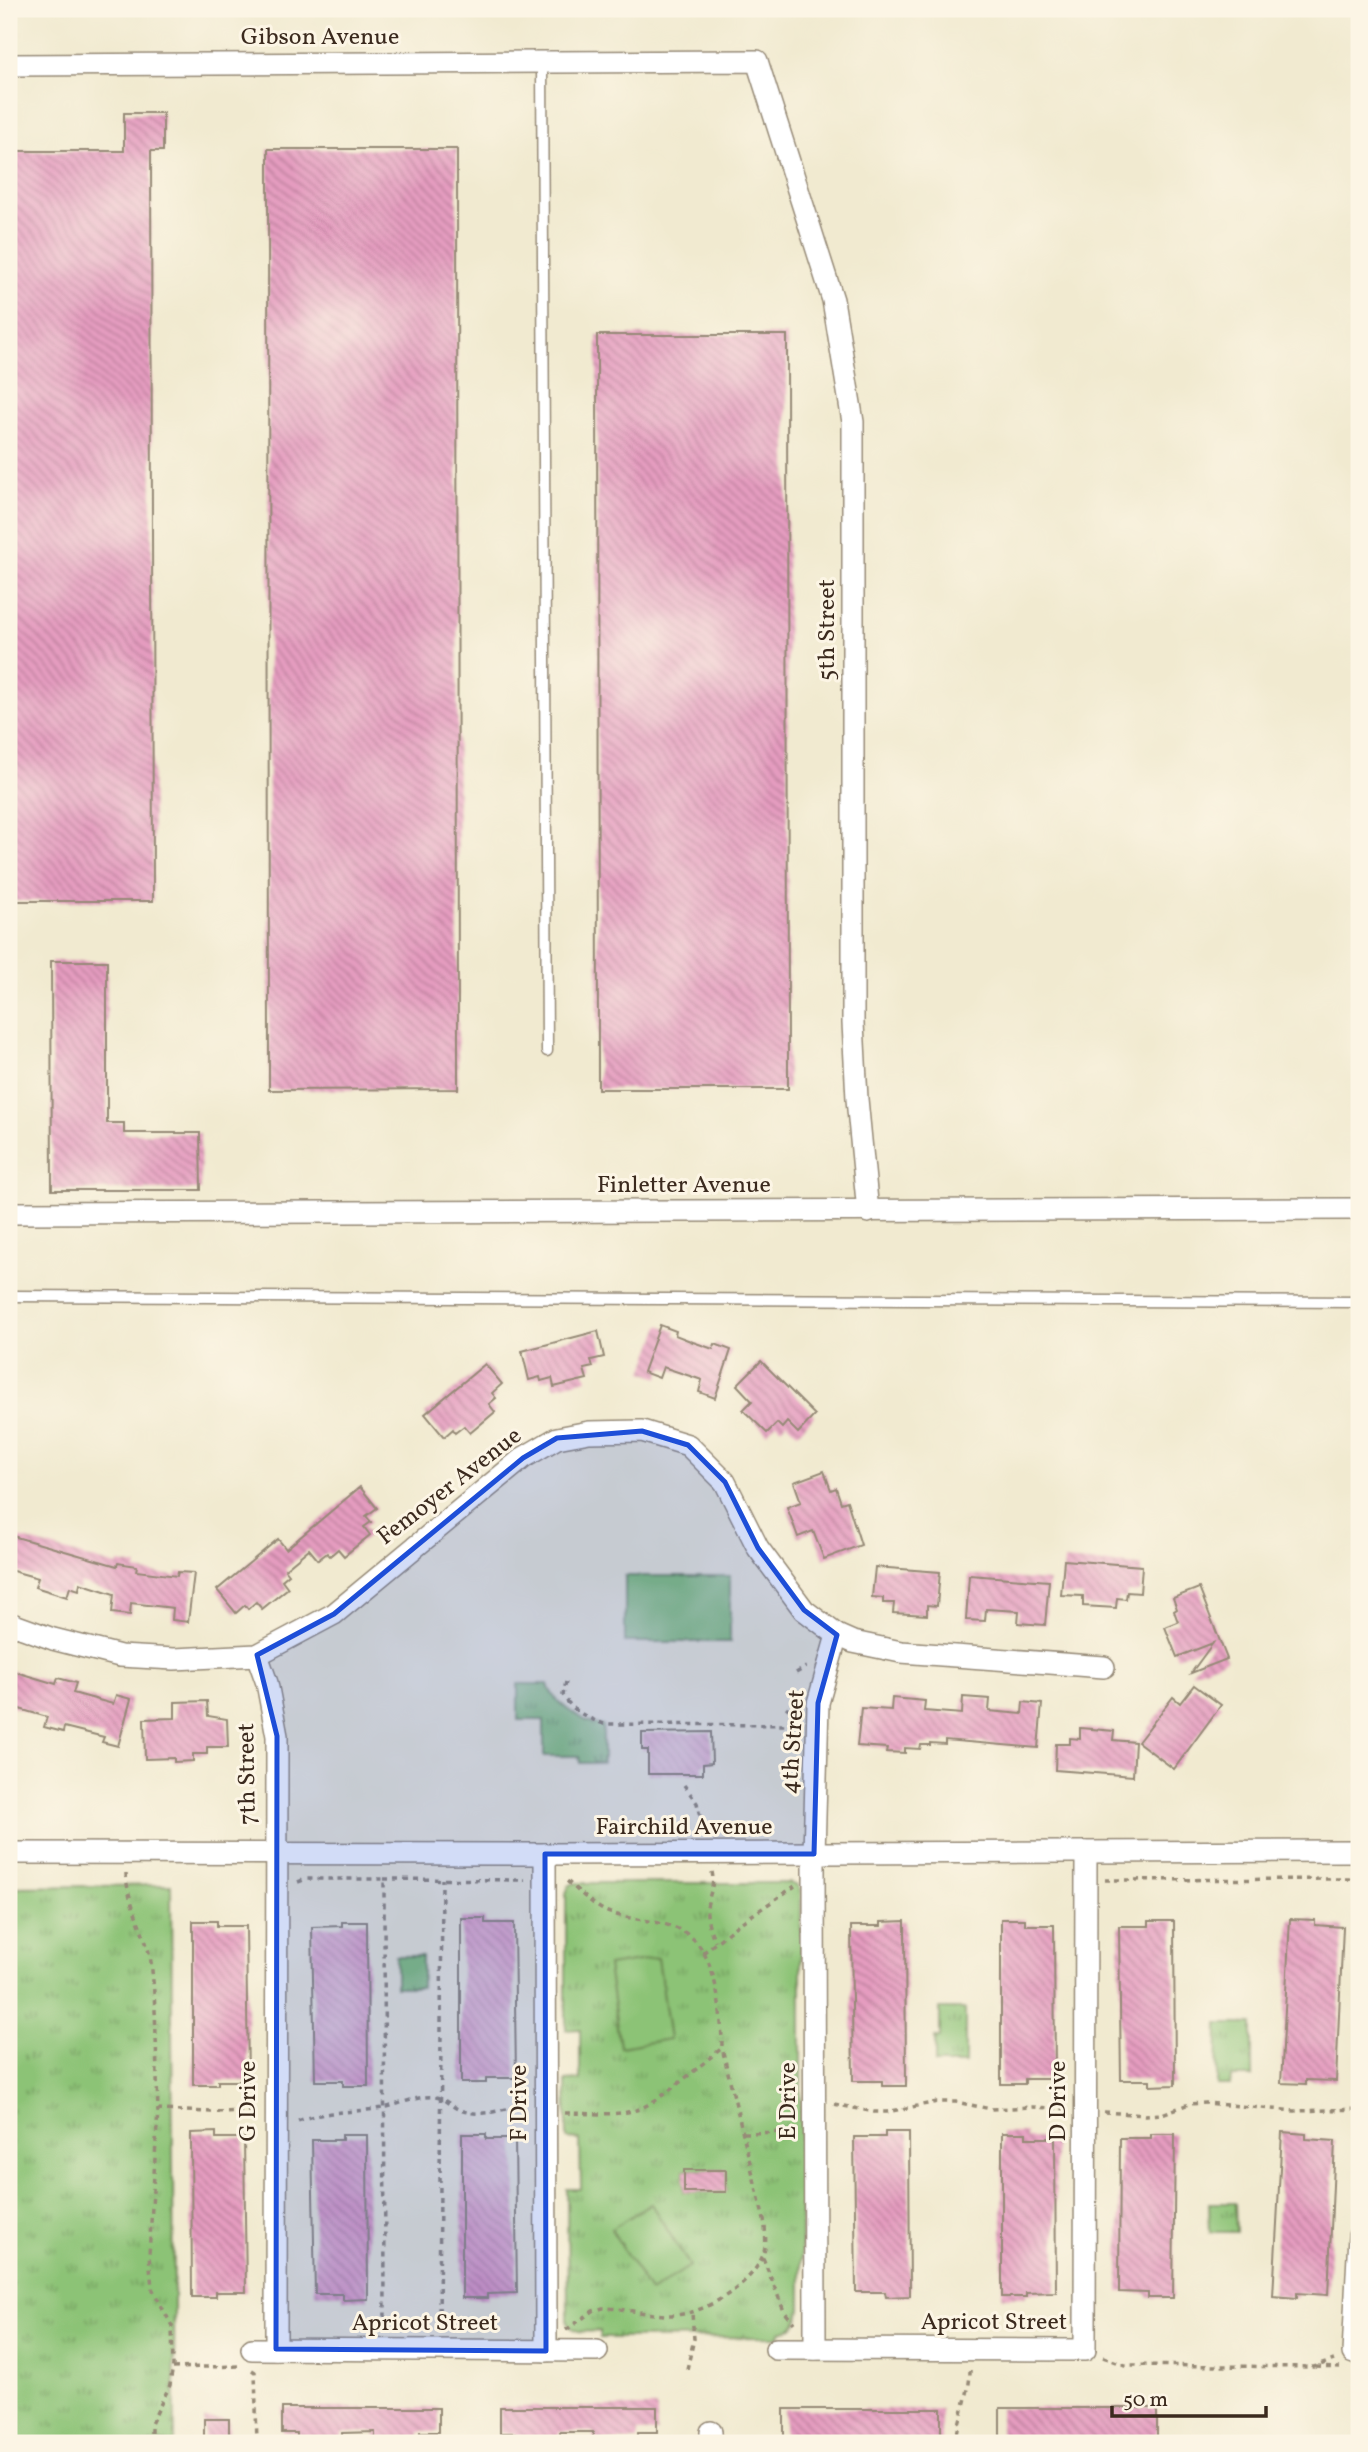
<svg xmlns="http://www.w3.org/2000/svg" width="1368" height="2452" viewBox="0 0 1368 2452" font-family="Vollkorn,serif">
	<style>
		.grass { fill: url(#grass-tufts); stroke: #64764a; stroke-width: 2; fill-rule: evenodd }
		.pitch { fill: #8cc376; stroke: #64764a; stroke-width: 2 }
		.building { fill: url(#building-back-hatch) }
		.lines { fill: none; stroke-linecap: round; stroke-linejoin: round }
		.lane-casing { stroke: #968a77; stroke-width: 13 }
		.street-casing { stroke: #968a77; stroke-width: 24 }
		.path { stroke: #968a77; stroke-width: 3.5; stroke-dasharray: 5 5; stroke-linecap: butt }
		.lane { stroke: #fff; stroke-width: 10 }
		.street { stroke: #fff; stroke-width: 21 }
		.marked { fill: #1d4ed8; fill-opacity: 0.2; stroke: #1d4ed8; stroke-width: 5; stroke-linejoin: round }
		.labels { text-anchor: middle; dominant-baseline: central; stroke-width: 6; stroke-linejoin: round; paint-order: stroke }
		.street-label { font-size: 24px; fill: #3b2a1e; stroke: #fcf5e5 }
	</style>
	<defs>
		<pattern id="grass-tufts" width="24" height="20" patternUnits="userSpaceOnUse" patternTransform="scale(1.75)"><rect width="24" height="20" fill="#8cc376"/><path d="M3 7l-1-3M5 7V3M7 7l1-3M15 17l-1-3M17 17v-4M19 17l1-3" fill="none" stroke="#749f60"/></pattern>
		<pattern id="building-back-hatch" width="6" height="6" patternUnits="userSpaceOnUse" patternTransform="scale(1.75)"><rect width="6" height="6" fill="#e59cc0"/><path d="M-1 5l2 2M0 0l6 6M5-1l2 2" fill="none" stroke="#bb7f9b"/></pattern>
	</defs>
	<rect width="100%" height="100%" fill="#fcf5e5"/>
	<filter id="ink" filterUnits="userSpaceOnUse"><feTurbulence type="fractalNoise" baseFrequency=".0143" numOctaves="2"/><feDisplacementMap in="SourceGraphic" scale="14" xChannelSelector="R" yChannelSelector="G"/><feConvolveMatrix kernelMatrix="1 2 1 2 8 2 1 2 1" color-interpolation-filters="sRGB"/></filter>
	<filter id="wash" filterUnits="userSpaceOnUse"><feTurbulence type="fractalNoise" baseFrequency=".00686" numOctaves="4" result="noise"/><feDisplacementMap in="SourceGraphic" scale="28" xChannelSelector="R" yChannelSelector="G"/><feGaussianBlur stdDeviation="1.57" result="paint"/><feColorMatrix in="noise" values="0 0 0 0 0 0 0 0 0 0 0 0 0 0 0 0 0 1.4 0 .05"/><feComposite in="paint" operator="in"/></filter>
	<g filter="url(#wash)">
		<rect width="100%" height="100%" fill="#f1ead0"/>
		<g class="grass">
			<path d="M 518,1684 L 548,1684 C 552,1703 584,1723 603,1726 L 603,1763 L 580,1763 L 579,1756 L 544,1756 L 544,1720 L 518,1720 Z"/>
			<path d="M 574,1883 L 790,1883 L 798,1886 L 801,1893 L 801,2309 C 799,2323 794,2329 780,2332 L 779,2337 L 600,2338 L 600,2331 C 588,2331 574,2335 568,2323 L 567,2189 L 581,2189 L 580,2140 L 567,2139 L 566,2081 L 580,2080 L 580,2029 L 566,2030 L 566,1893 L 569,1886 ZM 684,2170 L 725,2170 L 726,2191 L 684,2192 Z"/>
			<path d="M 171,1885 L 175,2443 L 9,2443 L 9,1887 Z"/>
			<rect x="396" y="1956" width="26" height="31"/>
			<path d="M 940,2009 L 965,2009 L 965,2064 L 935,2064 L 935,2038 L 940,2038 Z"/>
			<path d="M 1218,2024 L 1252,2024 L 1252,2077 L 1231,2077 L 1230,2085 L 1217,2085 Z"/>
			<path d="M 1209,2203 L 1235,2203 L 1236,2232 L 1210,2232 Z"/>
		</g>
		<g class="pitch">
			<rect x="625" y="1576" width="105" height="66"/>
			<path d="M 658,1958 L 670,2039 L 620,2047 L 608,1966 Z"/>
			<path d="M 651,2204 L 690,2266 L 650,2292 L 611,2229 Z"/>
		</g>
		<g id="blocks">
			<g class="building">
				<path d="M 124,113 L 163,113 L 163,151 L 151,151 L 153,901 L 9,901 L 9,151 L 124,151 Z"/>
				<path d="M 268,149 L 457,149 L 458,1089 L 269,1090 Z"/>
				<path d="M 597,335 L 787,335 L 788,1089 L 598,1089 Z"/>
				<path d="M 51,961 L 107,961 L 107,1123 L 124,1123 L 124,1133 L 200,1133 L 201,1190 L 52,1190 Z"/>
				<path d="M 660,1325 L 676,1331 L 675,1335 L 693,1342 L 713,1349 L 715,1344 L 731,1350 L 715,1398 L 699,1392 L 702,1380 L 663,1367 L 659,1378 L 643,1372 Z"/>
				<path d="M 598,1331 L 604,1357 L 591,1360 L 593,1367 L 584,1369 L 587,1379 L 554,1387 L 552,1378 L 541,1381 L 540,1377 L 529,1380 L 522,1351 Z"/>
				<path d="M 761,1361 L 815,1415 L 798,1433 L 787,1422 L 782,1428 L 777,1423 L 767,1433 L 743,1410 L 752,1401 L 737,1385 Z"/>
				<path d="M 485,1364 L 502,1384 L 492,1393 L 496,1398 L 489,1404 L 495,1412 L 470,1433 L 464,1426 L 455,1433 L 453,1429 L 444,1437 L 425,1414 Z"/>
				<path d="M 824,1471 L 831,1490 L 836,1488 L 841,1503 L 847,1501 L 861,1545 L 824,1559 L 813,1531 L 798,1537 L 787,1507 L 801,1502 L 794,1482 Z"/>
				<path d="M 360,1487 L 377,1508 L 366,1516 L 371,1522 L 364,1527 L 370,1535 L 344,1556 L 338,1549 L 330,1556 L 327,1553 L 318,1560 L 309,1549 L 285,1569 L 289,1574 L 282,1580 L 288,1588 L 262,1609 L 256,1602 L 248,1609 L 245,1605 L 236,1613 L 217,1590 L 278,1539 L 286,1549 Z"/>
				<path d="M 9,1535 L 117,1566 L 118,1563 L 137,1566 L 136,1571 L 177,1576 L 178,1572 L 194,1573 L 188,1622 L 172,1620 L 173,1608 L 131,1603 L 130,1615 L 112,1613 L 114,1594 L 80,1583 L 79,1590 L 70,1587 L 67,1597 L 35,1587 L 38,1578 L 9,1570 Z"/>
				<path d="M 1064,1560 L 1142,1566 L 1140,1593 L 1127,1592 L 1126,1599 L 1117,1598 L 1116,1608 L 1083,1606 L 1083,1596 L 1061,1595 Z"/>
				<path d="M 875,1567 L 940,1572 L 937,1606 L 927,1605 L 927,1615 L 893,1613 L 894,1603 L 883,1603 L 883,1598 L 872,1597 Z"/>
				<path d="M 969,1575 L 1049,1581 L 1045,1625 L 1018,1623 L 1019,1611 L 986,1609 L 985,1621 L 966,1620 Z"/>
				<path d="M 1199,1588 L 1227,1659 L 1191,1673 L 1213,1643 L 1177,1657 L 1165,1627 L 1178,1622 L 1174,1611 L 1177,1609 L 1173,1598 Z"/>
				<path d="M 9,1670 L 56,1684 L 58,1678 L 76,1683 L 73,1693 L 113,1704 L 116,1695 L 131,1699 L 118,1746 L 102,1742 L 104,1737 L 64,1727 L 63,1732 L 44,1727 L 47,1717 L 9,1706 Z"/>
				<path d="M 1194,1685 L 1221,1705 L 1174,1769 L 1138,1742 L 1173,1697 L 1180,1703 Z"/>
				<path d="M 963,1697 L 990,1699 L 989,1711 L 1022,1714 L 1023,1702 L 1042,1704 L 1038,1748 L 945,1740 L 945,1744 L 930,1743 L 930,1745 L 921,1745 L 920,1749 L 905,1748 L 905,1753 L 886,1752 L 887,1748 L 857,1746 L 861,1708 L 891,1710 L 892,1698 L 925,1701 L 924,1711 L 962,1714 Z"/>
				<path d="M 207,1701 L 208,1716 L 227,1719 L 228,1747 L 207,1747 L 207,1754 L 193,1754 L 193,1761 L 174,1762 L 174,1758 L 145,1759 L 144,1719 L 175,1718 L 175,1702 Z"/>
				<path d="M 1080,1728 L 1114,1731 L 1113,1740 L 1135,1742 L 1133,1776 L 1055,1770 L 1056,1744 L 1070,1744 L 1070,1738 L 1080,1739 Z"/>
				<path d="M 711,1732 L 712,1763 L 703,1764 L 703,1774 L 648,1774 L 648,1750 L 642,1750 L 642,1733 Z"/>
				<path d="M 461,1918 L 485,1918 L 485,1923 L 514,1923 L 516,2078 L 486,2078 L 486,2083 L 461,2083 Z"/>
				<path d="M 1001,1919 L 1025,1919 L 1025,1925 L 1054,1925 L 1055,2079 L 1025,2079 L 1025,2084 L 1001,2084 Z"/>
				<path d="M 1290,1919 L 1315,1920 L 1315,1925 L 1343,1927 L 1336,2081 L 1306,2080 L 1306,2084 L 1281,2083 Z"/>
				<path d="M 193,1921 L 217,1921 L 217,1926 L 246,1926 L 248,2081 L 218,2081 L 218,2085 L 193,2085 Z"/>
				<path d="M 905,1921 L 906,2086 L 882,2086 L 882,2081 L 853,2081 L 851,1926 L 881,1926 L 881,1922 Z"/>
				<path d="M 1149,1921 L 1174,1921 L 1175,2085 L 1150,2086 L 1150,2080 L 1121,2080 L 1119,1926 L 1149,1926 Z"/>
				<path d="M 342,1922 L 367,1922 L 368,2086 L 343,2086 L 343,2081 L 315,2081 L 312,1927 L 342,1926 Z"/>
				<path d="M 216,2132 L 216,2138 L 244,2138 L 246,2292 L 216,2292 L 216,2297 L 192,2297 L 191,2133 Z"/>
				<path d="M 885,2132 L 909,2132 L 910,2296 L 886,2297 L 885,2292 L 856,2292 L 854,2137 L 885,2137 Z"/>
				<path d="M 1282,2132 L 1306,2134 L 1306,2139 L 1335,2141 L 1328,2295 L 1297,2293 L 1297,2298 L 1273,2296 Z"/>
				<path d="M 1002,2133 L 1026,2133 L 1026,2138 L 1055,2138 L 1056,2292 L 1026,2293 L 1026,2297 L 1002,2297 Z"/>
				<path d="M 462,2134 L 486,2134 L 486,2139 L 515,2139 L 517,2293 L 487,2294 L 487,2298 L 462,2298 Z"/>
				<path d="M 1151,2134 L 1175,2134 L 1173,2298 L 1148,2298 L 1148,2293 L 1119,2292 L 1120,2138 L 1151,2138 Z"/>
				<path d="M 342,2135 L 367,2135 L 368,2299 L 343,2300 L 343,2294 L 315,2294 L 312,2140 L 342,2140 Z"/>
				<rect x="684" y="2170" width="42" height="22"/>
				<path d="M 500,2407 L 657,2407 L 657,2432 L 638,2432 L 638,2441 L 593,2441 L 593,2432 L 560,2432 L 560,2441 L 515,2441 L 515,2433 L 500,2433 Z"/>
				<path d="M 282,2408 L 439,2408 L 439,2432 L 420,2432 L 420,2442 L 375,2442 L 375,2432 L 342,2433 L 342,2442 L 297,2442 L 297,2433 L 282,2433 Z"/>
				<rect x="1000" y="2408" width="157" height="35"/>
				<rect x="784" y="2409" width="157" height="34"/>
				<rect x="204" y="2419" width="25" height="24"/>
			</g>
		</g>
	</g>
	<g filter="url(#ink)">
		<use href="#blocks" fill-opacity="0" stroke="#968a77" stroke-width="2"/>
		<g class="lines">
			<g class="lane-casing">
				<g id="lane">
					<path d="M 542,63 L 547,1051"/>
					<path d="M 9,1296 L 1359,1302"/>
				</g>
			</g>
			<g class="street-casing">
				<g id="street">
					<path d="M 9,65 L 757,61 L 833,300 L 853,422 L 853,1023 L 857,1099 L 868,1212"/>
					<path d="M 9,1213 L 1359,1209"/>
					<path d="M 9,1623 L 53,1639 L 120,1656 L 174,1659 L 257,1655 L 334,1614 L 523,1458 L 557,1438 L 589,1432 L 642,1431 L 688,1445 L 725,1482 L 758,1548 L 804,1610 L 837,1635 L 853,1642 L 901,1652 L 1104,1667"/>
					<path d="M 257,1655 L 267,1683 L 277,1736 L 276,2349"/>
					<path d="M 9,1853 L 545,1854 L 1359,1851"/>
					<path d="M 545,1854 L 546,2351"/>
					<path d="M 1359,2236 L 1353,2353 L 1359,2354"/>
					<path d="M 252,2349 L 597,2351"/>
					<path d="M 776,2349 L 1085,2350 L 1086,1852"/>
					<path d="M 815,2349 L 814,1854 L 818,1703 L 837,1635"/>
					<path d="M 711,2432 L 711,2443"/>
				</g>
			</g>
			<g class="path">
				<path d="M 796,1673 L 806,1667"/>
				<path d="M 566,1682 L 563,1695 C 572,1711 587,1718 604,1724 L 799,1725"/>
				<path d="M 786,1707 L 796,1715"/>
				<path d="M 684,1785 L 697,1803 L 704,1834"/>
				<path d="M 712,1872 C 715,1884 709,1895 707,1907 C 706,1919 710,1930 715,1941"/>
				<path d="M 126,1873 C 127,1904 146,1932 151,1962 C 157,2011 156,2061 158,2110 L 211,2112 L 256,2111"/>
				<path d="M 384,1879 L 525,1880"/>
				<path d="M 1105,1880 L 1349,1879 L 1359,1885"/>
				<path d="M 298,1882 L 306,1879 L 384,1879 L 385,2330"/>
				<path d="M 703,1953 L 736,1926 L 795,1886"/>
				<path d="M 834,2104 L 874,2112 L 887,2112 L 937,2102 L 956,2102 L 991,2109 L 1033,2107 L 1065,2109"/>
				<path d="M 1104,2112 L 1145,2115 L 1162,2114 L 1189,2104 L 1206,2103 L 1295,2111 L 1359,2109"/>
				<path d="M 565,2113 C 587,2113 611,2116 632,2111 C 655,2107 701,2064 722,2048 C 722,2016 717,1953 687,1934 C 663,1918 631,1922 605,1911 C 592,1904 578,1891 567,1881"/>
				<path d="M 298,2121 C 325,2110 354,2113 382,2108 C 400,2105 417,2095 435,2097 C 445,2098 449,2105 458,2109 C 480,2119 505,2109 526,2103"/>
				<path d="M 744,2133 L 795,2132"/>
				<path d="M 763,2258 L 784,2311 L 794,2323"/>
				<path d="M 566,2330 L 593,2311 L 603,2308 C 626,2308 650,2316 674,2315 C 705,2314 755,2283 764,2252 C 767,2243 765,2233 765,2224 L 722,2048"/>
				<path d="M 439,2332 L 442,1879"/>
				<path d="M 1103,2357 L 1125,2365 L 1314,2367 L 1334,2360"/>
				<path d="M 1316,2367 L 1340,2368"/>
				<path d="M 173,2368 L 239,2366"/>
				<path d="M 687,2369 L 694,2339 L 692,2313"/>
				<path d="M 252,2370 L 255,2372 L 257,2443"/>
				<path d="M 151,2443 L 151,2424 L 170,2385 L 173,2365 L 172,2326 L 152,2288 L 149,2255 L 158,2110"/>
				<path d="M 956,2443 C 958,2418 970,2395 970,2370"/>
			</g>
			<use href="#lane" class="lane"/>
			<use href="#street" class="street"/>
		</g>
	</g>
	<path class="marked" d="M 642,1431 L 688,1445 L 725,1482 L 758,1548 L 804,1610 L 837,1635 L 818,1703 L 814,1854 L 545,1854 L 546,2351 L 276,2349 L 277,1736 L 257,1655 L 334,1614 L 523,1458 L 557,1438 Z"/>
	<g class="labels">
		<g class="street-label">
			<text x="320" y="38">Gibson Avenue</text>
			<text transform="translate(828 630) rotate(-90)">5th Street</text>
			<text x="684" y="1186">Finletter Avenue</text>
			<text transform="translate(450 1487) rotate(-38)">Femoyer Avenue</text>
			<text transform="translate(794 1742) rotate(-86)">4th Street</text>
			<text transform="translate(248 1774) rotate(-91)">7th Street</text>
			<text x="684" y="1828">Fairchild Avenue</text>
			<text transform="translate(249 2101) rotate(-90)">G Drive</text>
			<text transform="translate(789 2101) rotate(-90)">E Drive</text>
			<text transform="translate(1059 2101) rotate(-90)">D Drive</text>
			<text transform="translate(520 2103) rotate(-90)">F Drive</text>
			<text x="994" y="2323">Apricot Street</text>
			<text x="425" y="2324">Apricot Street</text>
		</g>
	</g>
	<rect width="1368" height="2452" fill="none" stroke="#fcf5e5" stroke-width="35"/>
	<path d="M1112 2406v10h154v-10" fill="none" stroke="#3b2a1e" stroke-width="3.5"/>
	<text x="1123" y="2406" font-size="21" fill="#3b2a1e" stroke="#fcf5e5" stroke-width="5" paint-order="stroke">50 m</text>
</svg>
